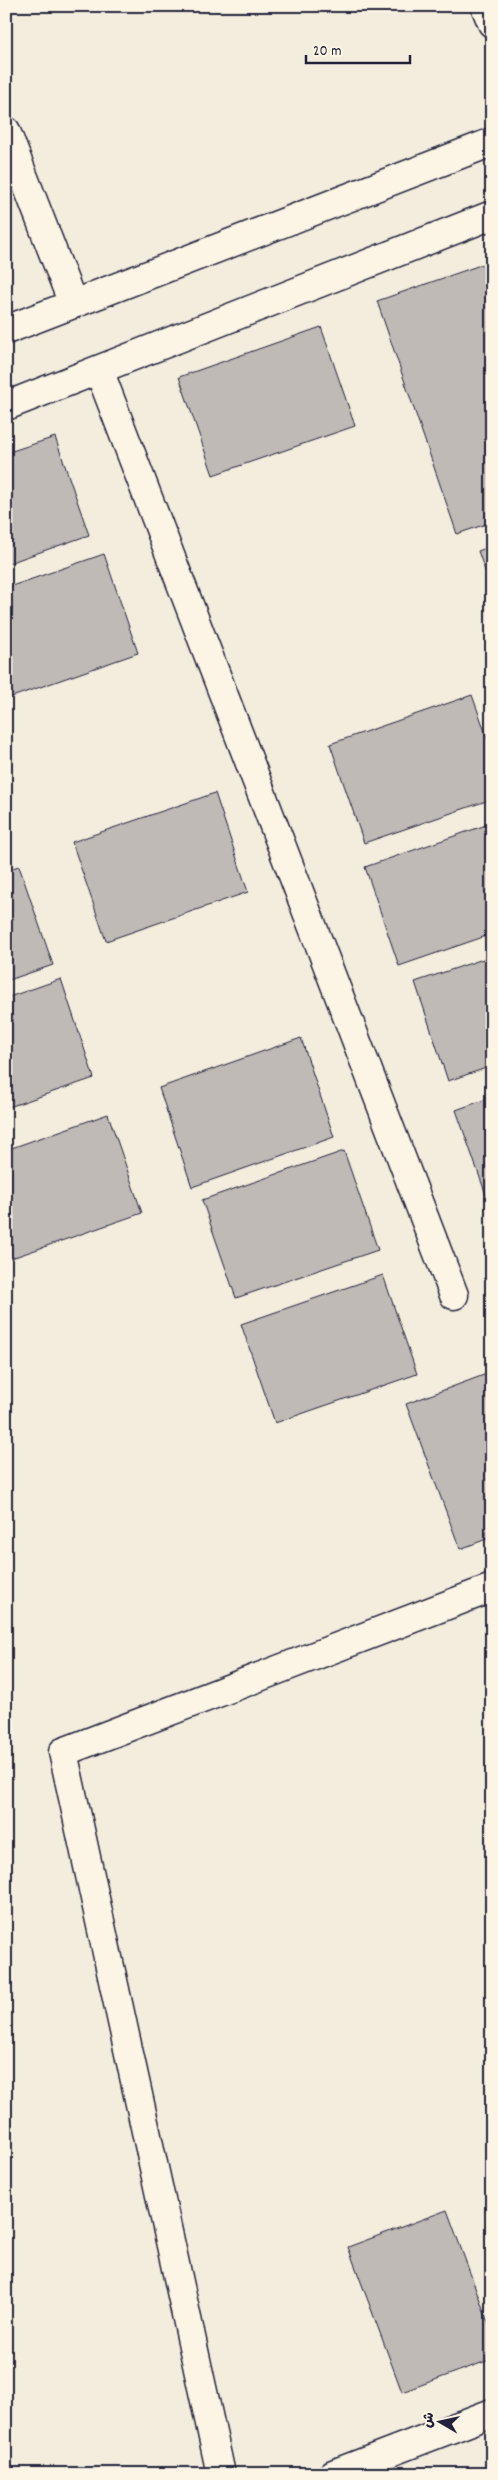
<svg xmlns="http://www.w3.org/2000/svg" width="498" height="2480" viewBox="0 0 498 2480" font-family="Dekko,'Playpen Sans Arabic',sans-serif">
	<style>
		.building { fill: #bfbab6; stroke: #22223b }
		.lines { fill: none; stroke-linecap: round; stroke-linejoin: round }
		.minor-casing { stroke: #22223b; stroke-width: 31 }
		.tertiary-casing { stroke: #22223b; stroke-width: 31 }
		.minor { stroke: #fcf5e5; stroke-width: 28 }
		.tertiary { stroke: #fcf5e5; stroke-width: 28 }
	</style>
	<rect width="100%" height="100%" fill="#f3edde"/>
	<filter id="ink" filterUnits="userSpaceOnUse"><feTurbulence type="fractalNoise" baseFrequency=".02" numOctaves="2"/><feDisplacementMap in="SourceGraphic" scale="10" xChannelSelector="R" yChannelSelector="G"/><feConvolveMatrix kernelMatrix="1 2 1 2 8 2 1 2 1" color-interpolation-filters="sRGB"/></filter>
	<g filter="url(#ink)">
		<g class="building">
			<path d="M 492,261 L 492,522 L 457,534 L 377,301 Z"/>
			<path d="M 321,327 L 355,426 L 213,475 L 179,377 Z"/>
			<path d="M 55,437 L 89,535 L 6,564 L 6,453 Z"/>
			<path d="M 492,546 L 492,590 L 478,551 Z"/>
			<path d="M 104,554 L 138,653 L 6,699 L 6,588 Z"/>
			<path d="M 472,695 L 492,751 L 492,799 L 364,843 L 330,744 Z"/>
			<path d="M 215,793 L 248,892 L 106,941 L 72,842 Z"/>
			<path d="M 492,823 L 492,934 L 399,966 L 365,867 Z"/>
			<path d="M 19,866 L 53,965 L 6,981 L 6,870 Z"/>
			<path d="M 492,956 L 492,1066 L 448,1081 L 415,982 Z"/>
			<path d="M 61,979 L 94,1078 L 6,1108 L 6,998 Z"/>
			<path d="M 301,1038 L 334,1137 L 192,1187 L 159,1088 Z"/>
			<path d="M 492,1097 L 492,1208 L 491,1209 L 456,1110 Z"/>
			<path d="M 108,1114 L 142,1213 L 6,1260 L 6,1150 Z"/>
			<path d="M 344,1151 L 378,1250 L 236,1298 L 202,1200 Z"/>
			<path d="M 383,1275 L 417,1374 L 275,1423 L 241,1324 Z"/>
			<path d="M 492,1372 L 492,1537 L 460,1549 L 406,1404 Z"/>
			<path d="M 447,2210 L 492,2333 L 492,2359 L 402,2392 L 348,2247 Z"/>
		</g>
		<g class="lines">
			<g class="minor-casing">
				<g id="minor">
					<path d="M 485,6 L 492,23"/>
					<path d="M 6,131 L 73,304"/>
					<path d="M 99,370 L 454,1295"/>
					<path d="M 221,2474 L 63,1752 L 492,1588"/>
					<path d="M 333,2474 L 492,2413"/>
				</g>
			</g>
			<g class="tertiary-casing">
				<g id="tertiary">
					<path d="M 6,330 L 492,142"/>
					<path d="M 6,406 L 492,215"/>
				</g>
			</g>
			<use href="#minor" class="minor"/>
			<use href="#tertiary" class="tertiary"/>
		</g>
	</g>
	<rect width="498" height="2480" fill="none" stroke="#fcf5e5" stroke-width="25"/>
	<rect x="12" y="12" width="473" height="2455" fill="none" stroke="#22223b" stroke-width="2" filter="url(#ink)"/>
	<g transform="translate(440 2422) rotate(279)" stroke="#fcf5e5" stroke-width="4" paint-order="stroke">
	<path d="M0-4L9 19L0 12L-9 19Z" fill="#22223b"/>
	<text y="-8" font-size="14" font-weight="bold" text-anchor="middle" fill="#22223b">ش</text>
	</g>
	<path d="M306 55v8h104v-8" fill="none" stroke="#22223b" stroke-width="2.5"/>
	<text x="313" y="55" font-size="15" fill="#22223b" stroke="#fcf5e5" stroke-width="4" paint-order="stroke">20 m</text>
</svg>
